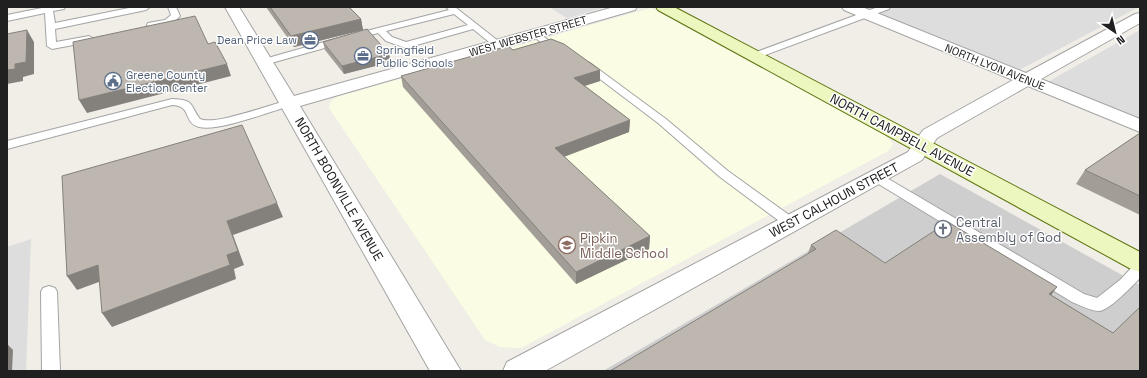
<svg xmlns="http://www.w3.org/2000/svg" width="1147" height="378" viewBox="0 0 1147 378" font-family="'Space Grotesk',sans-serif">
	<style>
		.residential { fill: #dedddd }
		.education { fill: #fafde3 }
		.religious { fill: #cecece }
		.lines { fill: none; stroke-linecap: round; stroke-linejoin: round }
		.service-casing { stroke: #a4a4a4; stroke-width: 2 }
		.minor-casing { stroke: #a4a4a4; stroke-width: 2 }
		.secondary-casing { stroke: #5a730b; stroke-width: 2 }
		.service { fill: #fff; fill-rule: evenodd }
		.minor { fill: #fff; fill-rule: evenodd }
		.secondary { fill: #ecf6bf; fill-rule: evenodd }
		.wall { fill: #a39d97 }
		.shaded-wall { fill: #84807b }
		.building { fill: #bdb7b0; stroke: #84807b }
		.labels { text-anchor: middle; dominant-baseline: central; stroke-width: 3; stroke-linejoin: round; paint-order: stroke }
		.far-street-label { font-size: 11px; fill: #202020; stroke: #fff }
		.far-service-label { font-size: 11px; fill: #4e5e75; stroke: #fff; text-anchor: start }
		.street-label { font-size: 13px; fill: #202020; stroke: #fff }
		.worship-label { font-size: 13px; fill: #5b616d; stroke: #fff; text-anchor: start }
		.education-label { font-size: 13px; fill: #785e54; stroke: #fff; text-anchor: start }
	</style>
	<rect width="100%" height="100%" fill="#f0eee7"/>
	<g class="residential">
		<path d="M 549,7 L 606,7 L 567,18 Z"/>
		<path d="M 856,7 L 1139,7 L 1021,69 L 1015,70 Z"/>
		<path d="M 1140,30 L 1140,121 L 1054,86 L 1049,82 L 1053,79 Z"/>
		<path d="M 31,239 L 26,371 L 7,371 L 7,247 Z"/>
	</g>
	<path class="education" d="M 651,8 L 886,136 L 893,144 L 888,151 L 521,348 L 500,347 L 485,340 L 329,108 L 330,102 L 337,97 Z"/>
	<path class="religious" d="M 940,174 L 1140,285 L 1140,371 L 603,371 Z"/>
	<g class="lines">
		<g class="service-casing">
			<g id="service">
				<path d="M 47,7 L 65,7 L 64,9 L 53,11 L 55,23 L 134,7 L 150,7 L 146,10 L 55,29 L 56,42 L 89,36 L 94,39 L 89,42 L 52,49 L 47,46 L 45,13 L 7,21 L 7,15 Z"/>
				<path d="M 168,7 L 176,7 L 180,16 C 173,24 159,29 148,27 L 147,25 L 148,23 L 165,20 L 171,15 Z"/>
				<path d="M 446,7 L 455,7 L 502,44 L 497,47 L 494,46 L 473,29 L 406,48 L 386,41 L 378,33 L 264,65 L 259,62 L 261,60 L 331,40 L 449,10 ZM 454,14 L 468,25 L 406,42 L 392,37 L 386,31 Z"/>
				<path d="M 878,7 L 890,7 L 889,9 L 757,58 L 751,58 L 749,56 L 751,54 Z"/>
				<path d="M 536,31 L 551,42 L 563,46 L 565,48 L 560,51 L 545,46 L 531,34 Z"/>
				<path d="M 587,62 L 590,63 L 666,119 L 728,171 L 796,220 L 798,223 L 796,226 L 791,228 L 786,226 L 720,177 L 658,123 L 584,67 L 582,65 L 584,63 Z"/>
				<path d="M 172,99 C 195,100 189,104 200,119 C 214,126 272,104 289,100 L 294,103 L 293,105 C 271,111 219,132 199,127 C 182,122 193,106 172,105 L 7,149 L 7,141 Z"/>
				<path d="M 876,173 L 880,174 L 1084,294 L 1097,298 L 1120,280 L 1135,264 L 1140,263 L 1140,278 C 1133,285 1109,311 1099,311 C 1091,311 1080,305 1072,302 L 872,180 L 870,177 L 872,174 Z"/>
				<path d="M 49,286 L 55,288 L 57,292 L 60,371 L 42,371 L 41,292 L 43,288 Z"/>
			</g>
		</g>
		<g class="minor-casing">
			<g id="minor">
				<path d="M 225,7 L 239,7 L 294,96 L 614,7 L 637,7 L 635,10 L 300,106 L 461,371 L 430,371 Z"/>
				<path d="M 842,7 L 862,7 L 1026,73 L 1135,14 L 1140,13 L 1140,23 L 1041,79 L 1140,119 L 1140,132 L 1028,86 L 937,138 L 922,160 L 545,371 L 503,371 L 507,362 L 908,152 L 923,130 L 1013,80 L 844,10 Z"/>
			</g>
		</g>
		<g class="secondary-casing">
			<path id="secondary" d="M 656,7 L 674,7 L 1140,252 L 1140,272 L 1131,269 L 658,10 Z"/>
		</g>
		<use href="#service" class="service"/>
		<use href="#minor" class="minor"/>
		<use href="#secondary" class="secondary"/>
	</g>
	<g class="wall">
		<path d="M 266,7 L 349,7 L 361,19 L 363,30 L 294,47 Z"/>
		<path d="M 323,42 L 389,54 L 391,62 L 344,74 L 325,50 Z"/>
		<path d="M 513,50 L 600,70 L 600,81 L 585,86 L 630,120 L 629,132 L 564,157 L 650,236 L 649,249 L 576,284 L 403,87 L 401,76 Z"/>
		<path d="M 1140,133 L 1140,215 L 1076,184 L 1085,170 Z"/>
		<path d="M 811,245 L 885,263 L 1051,295 L 1113,333 L 1140,371 L 808,253 Z"/>
	</g>
	<g class="shaded-wall">
		<path d="M 361,19 L 363,30 L 294,47 L 291,36 Z"/>
		<path d="M 27,30 L 34,42 L 34,74 L 23,77 L 23,81 L 7,84 L 7,70 L 15,64 Z"/>
		<path d="M 389,54 L 391,62 L 344,74 L 342,66 Z"/>
		<path d="M 227,64 L 231,76 L 87,113 L 79,100 Z"/>
		<path d="M 600,70 L 600,81 L 574,89 L 574,78 Z"/>
		<path d="M 630,120 L 629,132 L 555,160 L 555,148 Z"/>
		<path d="M 277,203 L 283,217 L 233,235 L 244,265 L 234,269 L 236,279 L 112,327 L 102,313 L 227,255 L 227,221 Z"/>
		<path d="M 650,236 L 649,249 L 576,284 L 576,272 Z"/>
		<path d="M 98,265 L 107,279 L 77,290 L 67,276 Z"/>
		<path d="M 1057,287 L 1047,301 L 1049,294 Z"/>
		<path d="M 8,345 L 13,350 L 12,371 L 7,371 Z"/>
	</g>
	<g class="building">
		<path d="M 270,7 L 349,7 L 361,19 L 291,36 Z"/>
		<path d="M 195,16 L 208,44 L 215,42 L 227,64 L 79,100 L 73,42 Z"/>
		<path d="M 367,29 L 389,54 L 342,66 L 323,42 Z"/>
		<path d="M 27,30 L 26,62 L 15,64 L 15,69 L 7,70 L 7,34 Z"/>
		<path d="M 551,39 L 564,44 L 600,70 L 574,78 L 630,120 L 555,148 L 650,236 L 576,272 L 401,76 L 508,46 L 513,50 Z"/>
		<path d="M 242,125 L 277,203 L 227,221 L 238,251 L 227,255 L 230,265 L 102,313 L 98,265 L 67,276 L 62,176 Z"/>
		<path d="M 1140,133 L 1140,196 L 1085,170 Z"/>
		<path d="M 948,222 L 1057,287 L 1049,294 L 1113,333 L 1140,307 L 1140,371 L 610,371 L 816,249 L 811,245 L 836,230 L 885,263 Z"/>
		<path d="M 7,345 L 8,345 L 7,367 Z"/>
	</g>
	<defs>
		<g id="office-ring" transform="scale(0.9)"><circle r="9.5" fill="#fff" stroke="#5c6f8a" stroke-width="1.5"/><path d="M-6-3h4V-5.5h4V-3h4V5H-6ZM-1-4.5V-3h2v-1.5ZM-6 0V1H6V0Z" fill="#5c6f8a"/></g>
		<g id="civic-ring" transform="scale(0.9)"><circle r="9.5" fill="#fff" stroke="#5c6f8a" stroke-width="1.5"/><path d="M-.6-6.5H3V-4.5H.6V-3L4-1V1h2V6H-6V1h2V-1L-.6-3ZM-1.2 2.5V6h2.4V2.5Z" fill="#5c6f8a"/></g>
		<g id="church-ring" transform="scale(0.9)"><circle r="9.5" fill="#fff" stroke="#6b7280" stroke-width="1.5"/><path d="M-1.2-6h2.4v3.5h3.3v2.4h-3.3V6h-2.4V-.1h-3.3v-2.4h3.3Z" fill="#6b7280"/></g>
		<g id="school-ring" transform="scale(0.9)"><circle r="9.5" fill="#fff" stroke="#8d6e63" stroke-width="1.5"/><path d="M0-5L7-2L0 1L-7-2ZM-4 1L0 2.5L4 1V4Q0 6-4 4Z" fill="#8d6e63"/></g>
	</defs>
	<g fill-rule="evenodd">
		<use href="#office-ring" x="310" y="40"/>
		<use href="#office-ring" x="363" y="56"/>
		<use href="#civic-ring" x="113" y="81"/>
		<use href="#church-ring" x="943" y="229"/>
		<use href="#school-ring" x="567" y="245"/>
	</g>
	<g class="labels">
		<g class="far-street-label">
			<text transform="translate(528 36) rotate(-16)">WEST WEBSTER STREET</text>
			<text transform="translate(995 67) rotate(22)">NORTH LYON AVENUE</text>
		</g>
		<g class="far-service-label">
			<text x="297" y="40" text-anchor="end">Dean Price Law</text>
			<text x="376" y="50">Springfield<tspan x="376" dy="13">Public Schools</tspan></text>
			<text x="126" y="75">Greene County<tspan x="126" dy="13">Election Center</tspan></text>
		</g>
		<g class="street-label">
			<text transform="translate(902 135) rotate(28)">NORTH CAMPBELL AVENUE</text>
			<text transform="translate(339 189) rotate(60)">NORTH BOONVILLE AVENUE</text>
			<text transform="translate(834 200) rotate(-28)">WEST CALHOUN STREET</text>
		</g>
		<g class="worship-label">
			<text x="956" y="222">Central<tspan x="956" dy="15">Assembly of God</tspan></text>
		</g>
		<g class="education-label">
			<text x="580" y="238">Pipkin<tspan x="580" dy="15">Middle School</tspan></text>
		</g>
	</g>
	<rect width="1147" height="378" fill="none" stroke="#202020" stroke-width="16"/>
	<g transform="translate(1115 32) rotate(145)" stroke="#ffffff" stroke-width="3" paint-order="stroke">
	<path d="M0-3L7 15L0 10L-7 15Z" fill="#202020"/>
	<text y="-6" font-size="11" font-weight="bold" text-anchor="middle" fill="#202020">N</text>
	</g>
</svg>
